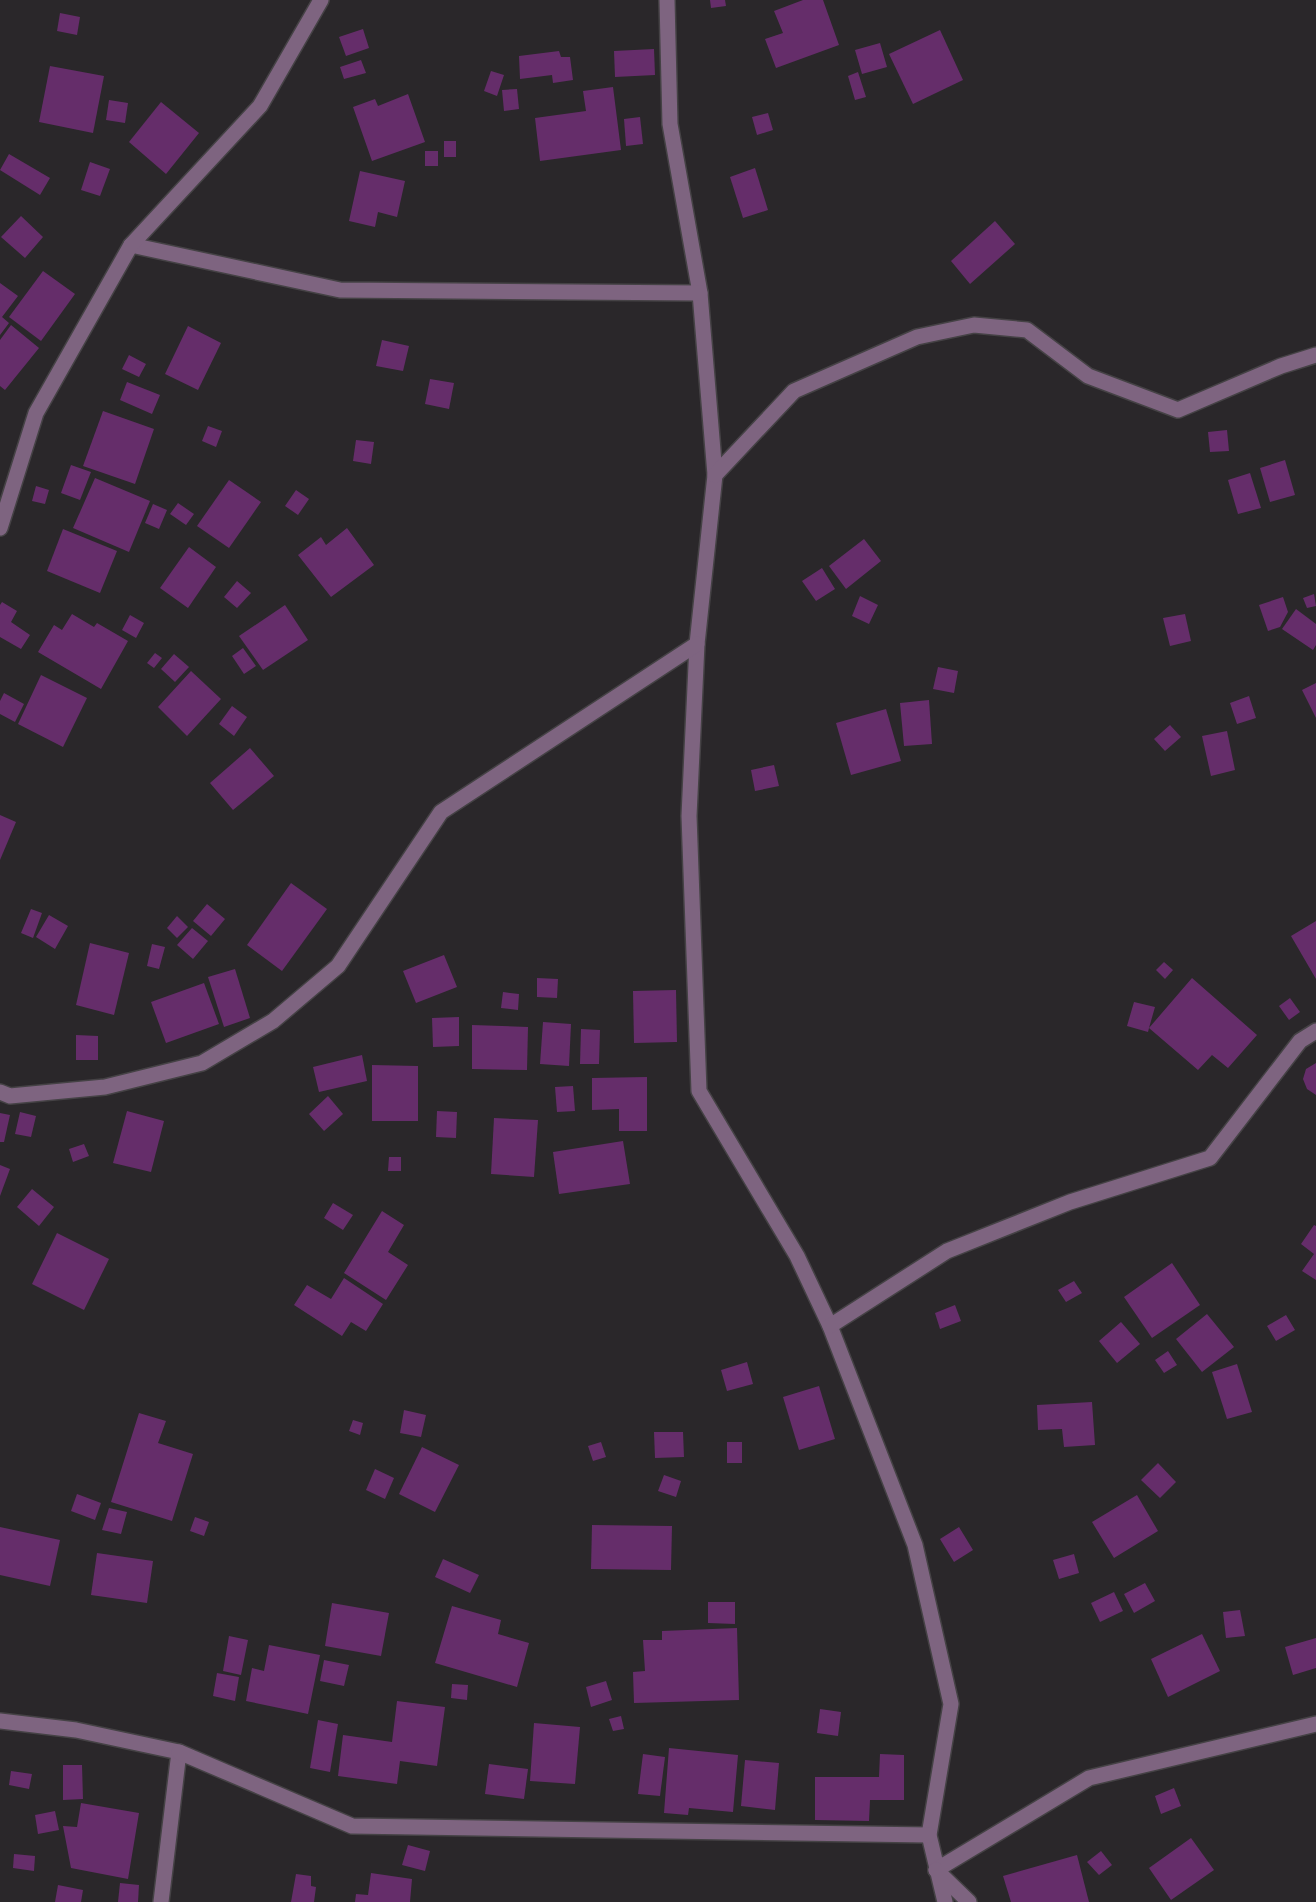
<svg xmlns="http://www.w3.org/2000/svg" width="1316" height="1902" viewBox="0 0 1316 1902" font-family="Cabin,sans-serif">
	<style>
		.building { fill: #652d6a }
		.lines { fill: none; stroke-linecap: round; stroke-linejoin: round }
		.street-casing { stroke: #454245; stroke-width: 18 }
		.street { stroke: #7e6480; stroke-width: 15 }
	</style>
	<rect width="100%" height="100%" fill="#2a272a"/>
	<g class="building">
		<path d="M 710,0 L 725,0 L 726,6 L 711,8 Z"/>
		<path d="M 803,0 L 823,0 L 839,45 L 776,68 L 765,39 L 783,33 L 774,11 Z"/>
		<path d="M 60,13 L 80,17 L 77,35 L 57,31 Z"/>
		<path d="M 363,29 L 369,48 L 346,56 L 339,37 Z"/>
		<path d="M 940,30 L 963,80 L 913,104 L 889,54 Z"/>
		<path d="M 880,43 L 887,67 L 862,74 L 855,50 Z"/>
		<path d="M 654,49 L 655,75 L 615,77 L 614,51 Z"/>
		<path d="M 559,51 L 561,57 L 570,57 L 573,80 L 553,83 L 552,75 L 520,79 L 519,56 Z"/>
		<path d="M 361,60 L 366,73 L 344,79 L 340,67 Z"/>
		<path d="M 50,66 L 104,76 L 93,133 L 39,122 Z"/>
		<path d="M 491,71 L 504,75 L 497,96 L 484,91 Z"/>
		<path d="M 858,72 L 866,97 L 855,100 L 848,76 Z"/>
		<path d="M 613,87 L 621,150 L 540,161 L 535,118 L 586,111 L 583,91 Z"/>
		<path d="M 517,89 L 519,109 L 504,111 L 502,90 Z"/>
		<path d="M 408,94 L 425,142 L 372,161 L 353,107 L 375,99 L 378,106 Z"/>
		<path d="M 109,100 L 128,103 L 125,123 L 106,120 Z"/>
		<path d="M 161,102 L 199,133 L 166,174 L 129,142 Z"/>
		<path d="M 768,113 L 773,130 L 757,135 L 752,117 Z"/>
		<path d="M 640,117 L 643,144 L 626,146 L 624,119 Z"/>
		<rect x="444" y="141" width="12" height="16"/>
		<rect x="425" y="151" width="13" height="15"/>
		<path d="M 9,154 L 50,178 L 40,195 L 0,170 Z"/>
		<path d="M 90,162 L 110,169 L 100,196 L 81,190 Z"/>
		<path d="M 755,168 L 768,210 L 743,218 L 730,177 Z"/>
		<path d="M 360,171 L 405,181 L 397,217 L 378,212 L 375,227 L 349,221 Z"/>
		<path d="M 21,216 L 43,237 L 25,258 L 1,237 Z"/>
		<path d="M 995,221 L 1015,244 L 970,284 L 951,261 Z"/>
		<path d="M 43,271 L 75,294 L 41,341 L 9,317 Z"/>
		<path d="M 0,283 L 18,296 L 2,317 L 9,323 L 0,335 Z"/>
		<path d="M 11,325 L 39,348 L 5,390 L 0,386 L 0,340 Z"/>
		<path d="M 188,326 L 221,343 L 198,390 L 165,374 Z"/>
		<path d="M 382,340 L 409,346 L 403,371 L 376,366 Z"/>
		<path d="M 129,355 L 146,364 L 139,377 L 122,369 Z"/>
		<path d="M 430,379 L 454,383 L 449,409 L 425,404 Z"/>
		<path d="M 127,382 L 160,395 L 152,414 L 120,400 Z"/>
		<path d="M 103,411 L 154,429 L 135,484 L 83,466 Z"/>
		<path d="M 208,426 L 222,431 L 216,447 L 202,441 Z"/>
		<path d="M 1227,430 L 1229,451 L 1210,452 L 1208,432 Z"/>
		<path d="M 356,440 L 374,442 L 371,464 L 353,461 Z"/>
		<path d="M 1285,460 L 1295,495 L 1270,502 L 1260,468 Z"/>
		<path d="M 71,465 L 91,472 L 80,500 L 61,493 Z"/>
		<path d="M 1250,473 L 1261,508 L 1238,514 L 1228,480 Z"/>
		<path d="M 95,478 L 150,501 L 129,552 L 73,528 Z"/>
		<path d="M 229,480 L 261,502 L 229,548 L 197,526 Z"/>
		<path d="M 36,486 L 49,490 L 45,504 L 32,501 Z"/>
		<path d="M 296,490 L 309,499 L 298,515 L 285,506 Z"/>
		<path d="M 178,503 L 194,514 L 186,525 L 170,514 Z"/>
		<path d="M 153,504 L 167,510 L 159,529 L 145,523 Z"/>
		<path d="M 347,528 L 374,565 L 331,597 L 298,555 L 321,537 L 326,545 Z"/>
		<path d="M 63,529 L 117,551 L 100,593 L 47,571 Z"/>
		<path d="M 864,539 L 881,561 L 846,589 L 829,566 Z"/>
		<path d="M 189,547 L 216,567 L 188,608 L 160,588 Z"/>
		<path d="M 822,568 L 835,589 L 816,601 L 802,581 Z"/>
		<path d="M 237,581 L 251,593 L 237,608 L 224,597 Z"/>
		<path d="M 1314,594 L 1316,606 L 1307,608 L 1303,598 Z"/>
		<path d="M 860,596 L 878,605 L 869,624 L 852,616 Z"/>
		<path d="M 1283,597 L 1288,612 L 1280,627 L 1268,631 L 1259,605 Z"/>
		<path d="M 2,602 L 17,611 L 11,622 L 30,635 L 21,649 L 0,637 L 0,605 Z"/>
		<path d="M 285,605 L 308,640 L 263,670 L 239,636 Z"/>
		<path d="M 1296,609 L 1316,624 L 1316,645 L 1313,650 L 1282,629 Z"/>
		<path d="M 72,614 L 94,627 L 97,623 L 128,641 L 101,689 L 38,652 L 54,625 L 62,630 Z"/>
		<path d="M 1185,614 L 1191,641 L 1170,646 L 1163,618 Z"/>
		<path d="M 130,615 L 144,623 L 136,638 L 122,630 Z"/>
		<path d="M 243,648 L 256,666 L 244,674 L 232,656 Z"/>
		<path d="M 155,653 L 162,658 L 154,668 L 147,663 Z"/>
		<path d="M 174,654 L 189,667 L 175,682 L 161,669 Z"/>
		<path d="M 938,667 L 958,671 L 954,693 L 933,689 Z"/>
		<path d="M 191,671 L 221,699 L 187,736 L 158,707 Z"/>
		<path d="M 41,675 L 87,698 L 63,747 L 18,724 Z"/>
		<path d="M 1316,683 L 1316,718 L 1302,690 Z"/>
		<path d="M 4,693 L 24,704 L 15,722 L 0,714 L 0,701 Z"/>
		<path d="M 1249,696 L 1256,718 L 1237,724 L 1230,703 Z"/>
		<path d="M 929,700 L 932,744 L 904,746 L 900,703 Z"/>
		<path d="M 232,706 L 247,717 L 234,736 L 219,724 Z"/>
		<path d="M 886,709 L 901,761 L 851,775 L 836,723 Z"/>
		<path d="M 1170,725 L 1181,737 L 1165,751 L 1154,739 Z"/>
		<path d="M 1227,731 L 1235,770 L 1211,776 L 1202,736 Z"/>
		<path d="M 250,748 L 274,776 L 233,810 L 210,783 Z"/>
		<path d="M 774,765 L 779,786 L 755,791 L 751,770 Z"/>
		<path d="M 0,815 L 16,822 L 0,860 Z"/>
		<path d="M 291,883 L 327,909 L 282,971 L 247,945 Z"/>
		<path d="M 207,904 L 225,919 L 211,936 L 193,921 Z"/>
		<path d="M 31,909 L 42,913 L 33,938 L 21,933 Z"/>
		<path d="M 49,915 L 68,926 L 55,949 L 36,937 Z"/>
		<path d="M 177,916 L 188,927 L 177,938 L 167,928 Z"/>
		<path d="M 1316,921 L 1316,979 L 1291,936 Z"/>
		<path d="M 192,928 L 208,941 L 193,959 L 177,945 Z"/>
		<path d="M 90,943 L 129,953 L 114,1015 L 76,1005 Z"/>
		<path d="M 152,944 L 165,947 L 159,969 L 147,966 Z"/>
		<path d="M 444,955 L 457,987 L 416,1003 L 403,971 Z"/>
		<path d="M 1164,962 L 1173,970 L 1165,979 L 1156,970 Z"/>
		<path d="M 235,969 L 250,1018 L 224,1027 L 208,977 Z"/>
		<path d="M 537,978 L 558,979 L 557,998 L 537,997 Z"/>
		<path d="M 1192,978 L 1257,1035 L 1228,1068 L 1212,1055 L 1198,1070 L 1149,1028 L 1148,1032 L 1127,1026 L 1134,1002 L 1155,1007 L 1149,1028 Z"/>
		<path d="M 204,983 L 219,1024 L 166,1043 L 151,1002 Z"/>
		<path d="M 676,990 L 677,1042 L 634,1043 L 633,991 Z"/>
		<path d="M 503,992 L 519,994 L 518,1010 L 501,1008 Z"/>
		<path d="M 1290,998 L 1300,1012 L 1289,1020 L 1279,1006 Z"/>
		<path d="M 459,1017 L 459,1046 L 433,1047 L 432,1018 Z"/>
		<path d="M 543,1022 L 571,1024 L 569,1066 L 540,1064 Z"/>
		<path d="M 472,1025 L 528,1027 L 527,1070 L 472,1069 Z"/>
		<path d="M 581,1029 L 600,1030 L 599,1064 L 580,1064 Z"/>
		<path d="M 76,1035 L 98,1036 L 98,1060 L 76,1060 Z"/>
		<path d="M 362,1055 L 367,1081 L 319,1092 L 313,1067 Z"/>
		<path d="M 1316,1063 L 1316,1095 L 1307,1089 L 1303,1079 L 1306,1069 Z"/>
		<path d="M 372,1065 L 418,1066 L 418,1121 L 372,1121 Z"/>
		<path d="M 647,1077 L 647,1131 L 619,1131 L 619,1109 L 592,1110 L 592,1078 Z"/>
		<path d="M 573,1086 L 575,1111 L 557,1112 L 555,1087 Z"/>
		<path d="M 328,1096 L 343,1114 L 324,1131 L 309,1114 Z"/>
		<path d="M 127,1111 L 164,1121 L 151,1172 L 113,1163 Z"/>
		<path d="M 437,1111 L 457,1112 L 456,1138 L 436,1137 Z"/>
		<path d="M 20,1112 L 36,1116 L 31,1137 L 15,1134 Z"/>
		<path d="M 0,1113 L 10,1115 L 4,1142 L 0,1142 Z"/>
		<path d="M 494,1118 L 538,1120 L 534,1177 L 491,1174 Z"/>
		<path d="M 623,1141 L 630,1184 L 559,1194 L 553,1152 Z"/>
		<path d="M 84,1144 L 89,1156 L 73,1162 L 69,1149 Z"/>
		<path d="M 389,1157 L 401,1157 L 401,1171 L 388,1171 Z"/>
		<path d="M 0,1165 L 10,1169 L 0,1196 Z"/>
		<path d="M 32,1189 L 54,1207 L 39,1226 L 17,1207 Z"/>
		<path d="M 333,1203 L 353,1215 L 343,1230 L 324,1218 Z"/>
		<path d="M 382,1211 L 404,1225 L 388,1252 L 408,1265 L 386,1300 L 344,1273 Z"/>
		<path d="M 1314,1225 L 1316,1226 L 1316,1280 L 1302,1271 L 1314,1254 L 1301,1244 Z"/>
		<path d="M 57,1233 L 109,1259 L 84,1310 L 32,1284 Z"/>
		<path d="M 1172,1263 L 1200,1305 L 1152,1338 L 1124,1297 Z"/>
		<path d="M 344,1278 L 383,1304 L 366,1331 L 351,1322 L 342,1336 L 294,1305 L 307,1285 L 331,1299 Z"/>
		<path d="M 1074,1281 L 1082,1293 L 1066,1302 L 1058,1290 Z"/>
		<path d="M 955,1305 L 961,1321 L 940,1329 L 935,1313 Z"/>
		<path d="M 1207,1314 L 1234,1347 L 1202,1372 L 1176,1339 Z"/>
		<path d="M 1286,1315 L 1295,1330 L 1276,1341 L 1267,1326 Z"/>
		<path d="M 1121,1322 L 1140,1344 L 1117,1363 L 1099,1341 Z"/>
		<path d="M 1168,1351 L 1177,1365 L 1164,1373 L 1155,1360 Z"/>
		<path d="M 747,1362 L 753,1384 L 727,1391 L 721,1370 Z"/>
		<path d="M 1237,1364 L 1252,1412 L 1227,1419 L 1212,1372 Z"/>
		<path d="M 819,1386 L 835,1439 L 799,1450 L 783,1397 Z"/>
		<path d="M 1092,1402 L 1095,1445 L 1064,1447 L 1062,1429 L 1038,1430 L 1037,1405 Z"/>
		<path d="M 404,1410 L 426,1415 L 421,1437 L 400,1433 Z"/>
		<path d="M 139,1413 L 166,1421 L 158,1443 L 193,1454 L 172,1521 L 111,1502 Z"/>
		<path d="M 353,1420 L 363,1423 L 360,1435 L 349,1431 Z"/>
		<path d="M 654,1432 L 683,1432 L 684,1457 L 655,1458 Z"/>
		<path d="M 601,1442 L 606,1457 L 593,1461 L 588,1446 Z"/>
		<rect x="727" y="1442" width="15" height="21"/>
		<path d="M 422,1447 L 459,1465 L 435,1512 L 399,1494 Z"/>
		<path d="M 1158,1463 L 1176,1482 L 1160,1498 L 1141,1480 Z"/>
		<path d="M 375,1469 L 394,1478 L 385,1499 L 366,1490 Z"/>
		<path d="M 664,1475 L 681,1481 L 676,1497 L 658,1491 Z"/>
		<path d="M 77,1494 L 101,1503 L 95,1520 L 71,1511 Z"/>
		<path d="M 1137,1495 L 1158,1531 L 1114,1558 L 1092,1522 Z"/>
		<path d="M 109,1508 L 127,1512 L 121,1534 L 102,1530 Z"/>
		<path d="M 195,1517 L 209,1522 L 204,1536 L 190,1531 Z"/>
		<path d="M 592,1525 L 672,1526 L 671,1570 L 591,1569 Z"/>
		<path d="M 0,1527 L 60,1540 L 50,1586 L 0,1575 Z"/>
		<path d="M 959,1527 L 973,1550 L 954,1562 L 940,1539 Z"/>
		<path d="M 97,1553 L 153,1561 L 147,1603 L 91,1595 Z"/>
		<path d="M 1074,1554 L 1079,1573 L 1059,1579 L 1053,1560 Z"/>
		<path d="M 443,1559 L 479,1575 L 470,1593 L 435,1577 Z"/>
		<path d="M 1145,1583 L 1155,1601 L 1134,1613 L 1124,1594 Z"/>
		<path d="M 1114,1592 L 1123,1611 L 1100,1622 L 1091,1603 Z"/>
		<path d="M 708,1602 L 735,1602 L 735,1624 L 708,1623 Z"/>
		<path d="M 332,1603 L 389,1613 L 381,1656 L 325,1646 Z"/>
		<path d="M 452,1606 L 501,1620 L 498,1634 L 529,1643 L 517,1687 L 435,1663 Z"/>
		<path d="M 1240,1610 L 1245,1636 L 1226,1638 L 1223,1612 Z"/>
		<path d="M 737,1628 L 739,1700 L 634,1703 L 633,1672 L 645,1671 L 643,1640 L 662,1640 L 662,1631 Z"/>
		<path d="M 1202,1634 L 1220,1671 L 1168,1697 L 1151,1659 Z"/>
		<path d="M 229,1636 L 248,1640 L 241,1675 L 223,1671 Z"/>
		<path d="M 1316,1638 L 1316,1668 L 1293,1675 L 1285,1647 Z"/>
		<path d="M 269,1645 L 320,1655 L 308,1714 L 246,1701 L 252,1668 L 264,1671 Z"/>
		<path d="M 324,1660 L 349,1665 L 344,1686 L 320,1681 Z"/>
		<path d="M 217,1673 L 239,1677 L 235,1701 L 213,1696 Z"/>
		<path d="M 606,1681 L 612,1700 L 591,1707 L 586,1687 Z"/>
		<path d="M 452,1684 L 468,1685 L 467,1700 L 451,1698 Z"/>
		<path d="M 397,1701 L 445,1707 L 437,1766 L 400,1761 L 397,1784 L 338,1776 L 343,1735 L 392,1742 Z"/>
		<path d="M 820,1709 L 841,1712 L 838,1736 L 817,1733 Z"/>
		<path d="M 621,1716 L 624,1729 L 613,1731 L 609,1719 Z"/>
		<path d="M 318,1720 L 338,1724 L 330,1772 L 310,1768 Z"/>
		<path d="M 534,1723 L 580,1727 L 575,1784 L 530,1781 Z"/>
		<path d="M 669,1748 L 738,1755 L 733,1812 L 689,1808 L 688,1815 L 664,1813 Z"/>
		<path d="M 643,1754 L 665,1757 L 660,1796 L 638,1794 Z"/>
		<path d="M 880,1754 L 904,1755 L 904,1800 L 870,1800 L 869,1821 L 815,1820 L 815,1777 L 879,1777 Z"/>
		<path d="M 745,1760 L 779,1763 L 775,1810 L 741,1806 Z"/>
		<path d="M 489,1764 L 528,1769 L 524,1799 L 485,1794 Z"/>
		<path d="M 63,1765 L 82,1765 L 83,1799 L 63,1800 Z"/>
		<path d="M 11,1771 L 32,1774 L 29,1789 L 9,1785 Z"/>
		<path d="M 1174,1788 L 1181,1806 L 1161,1814 L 1155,1796 Z"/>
		<path d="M 81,1803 L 139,1813 L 128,1879 L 71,1868 L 63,1826 L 77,1827 Z"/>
		<path d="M 55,1811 L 59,1830 L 38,1834 L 35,1815 Z"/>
		<path d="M 1191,1838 L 1214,1870 L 1171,1900 L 1149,1868 Z"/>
		<path d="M 408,1845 L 430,1851 L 425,1871 L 402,1865 Z"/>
		<path d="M 1101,1851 L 1112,1865 L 1099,1875 L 1087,1862 Z"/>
		<path d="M 14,1854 L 35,1856 L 34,1871 L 13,1868 Z"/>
		<path d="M 1077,1855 L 1089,1902 L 1011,1902 L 1003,1876 Z"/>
		<path d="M 371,1873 L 412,1879 L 410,1902 L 355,1902 L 356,1894 L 368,1895 Z"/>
		<path d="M 296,1874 L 311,1876 L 311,1886 L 316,1887 L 314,1902 L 291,1902 Z"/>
		<path d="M 120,1883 L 139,1885 L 138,1902 L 118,1902 Z"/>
		<path d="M 58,1885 L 83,1890 L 81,1902 L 55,1902 Z"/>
	</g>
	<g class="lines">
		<g class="street-casing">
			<g id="street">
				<path d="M 667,0 L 670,124 L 700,293 L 715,475 L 697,644 L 689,816 L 699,1091 L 797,1256 L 830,1326 L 915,1545 L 951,1704 L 929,1835 L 945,1902"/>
				<path d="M 131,245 L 340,290 L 700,293"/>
				<path d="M 715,475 L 794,391 L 917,337 L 974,325 L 1027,330 L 1088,376 L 1178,410 L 1281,366 L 1316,355"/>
				<path d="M 0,528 L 36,413 L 131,245 L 260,106 L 321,0"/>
				<path d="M 0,1092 L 10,1096 L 105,1087 L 202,1063 L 273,1021 L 338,966 L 441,812 L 697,644"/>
				<path d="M 830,1326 L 947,1251 L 1070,1202 L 1210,1158 L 1300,1041 L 1316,1031"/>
				<path d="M 0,1721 L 76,1730 L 179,1752 L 161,1902"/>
				<path d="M 179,1752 L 352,1826 L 929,1835"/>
				<path d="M 936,1870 L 1089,1778 L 1316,1724"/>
				<path d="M 936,1870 L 969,1902"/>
			</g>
		</g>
		<use href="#street" class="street"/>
	</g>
</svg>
